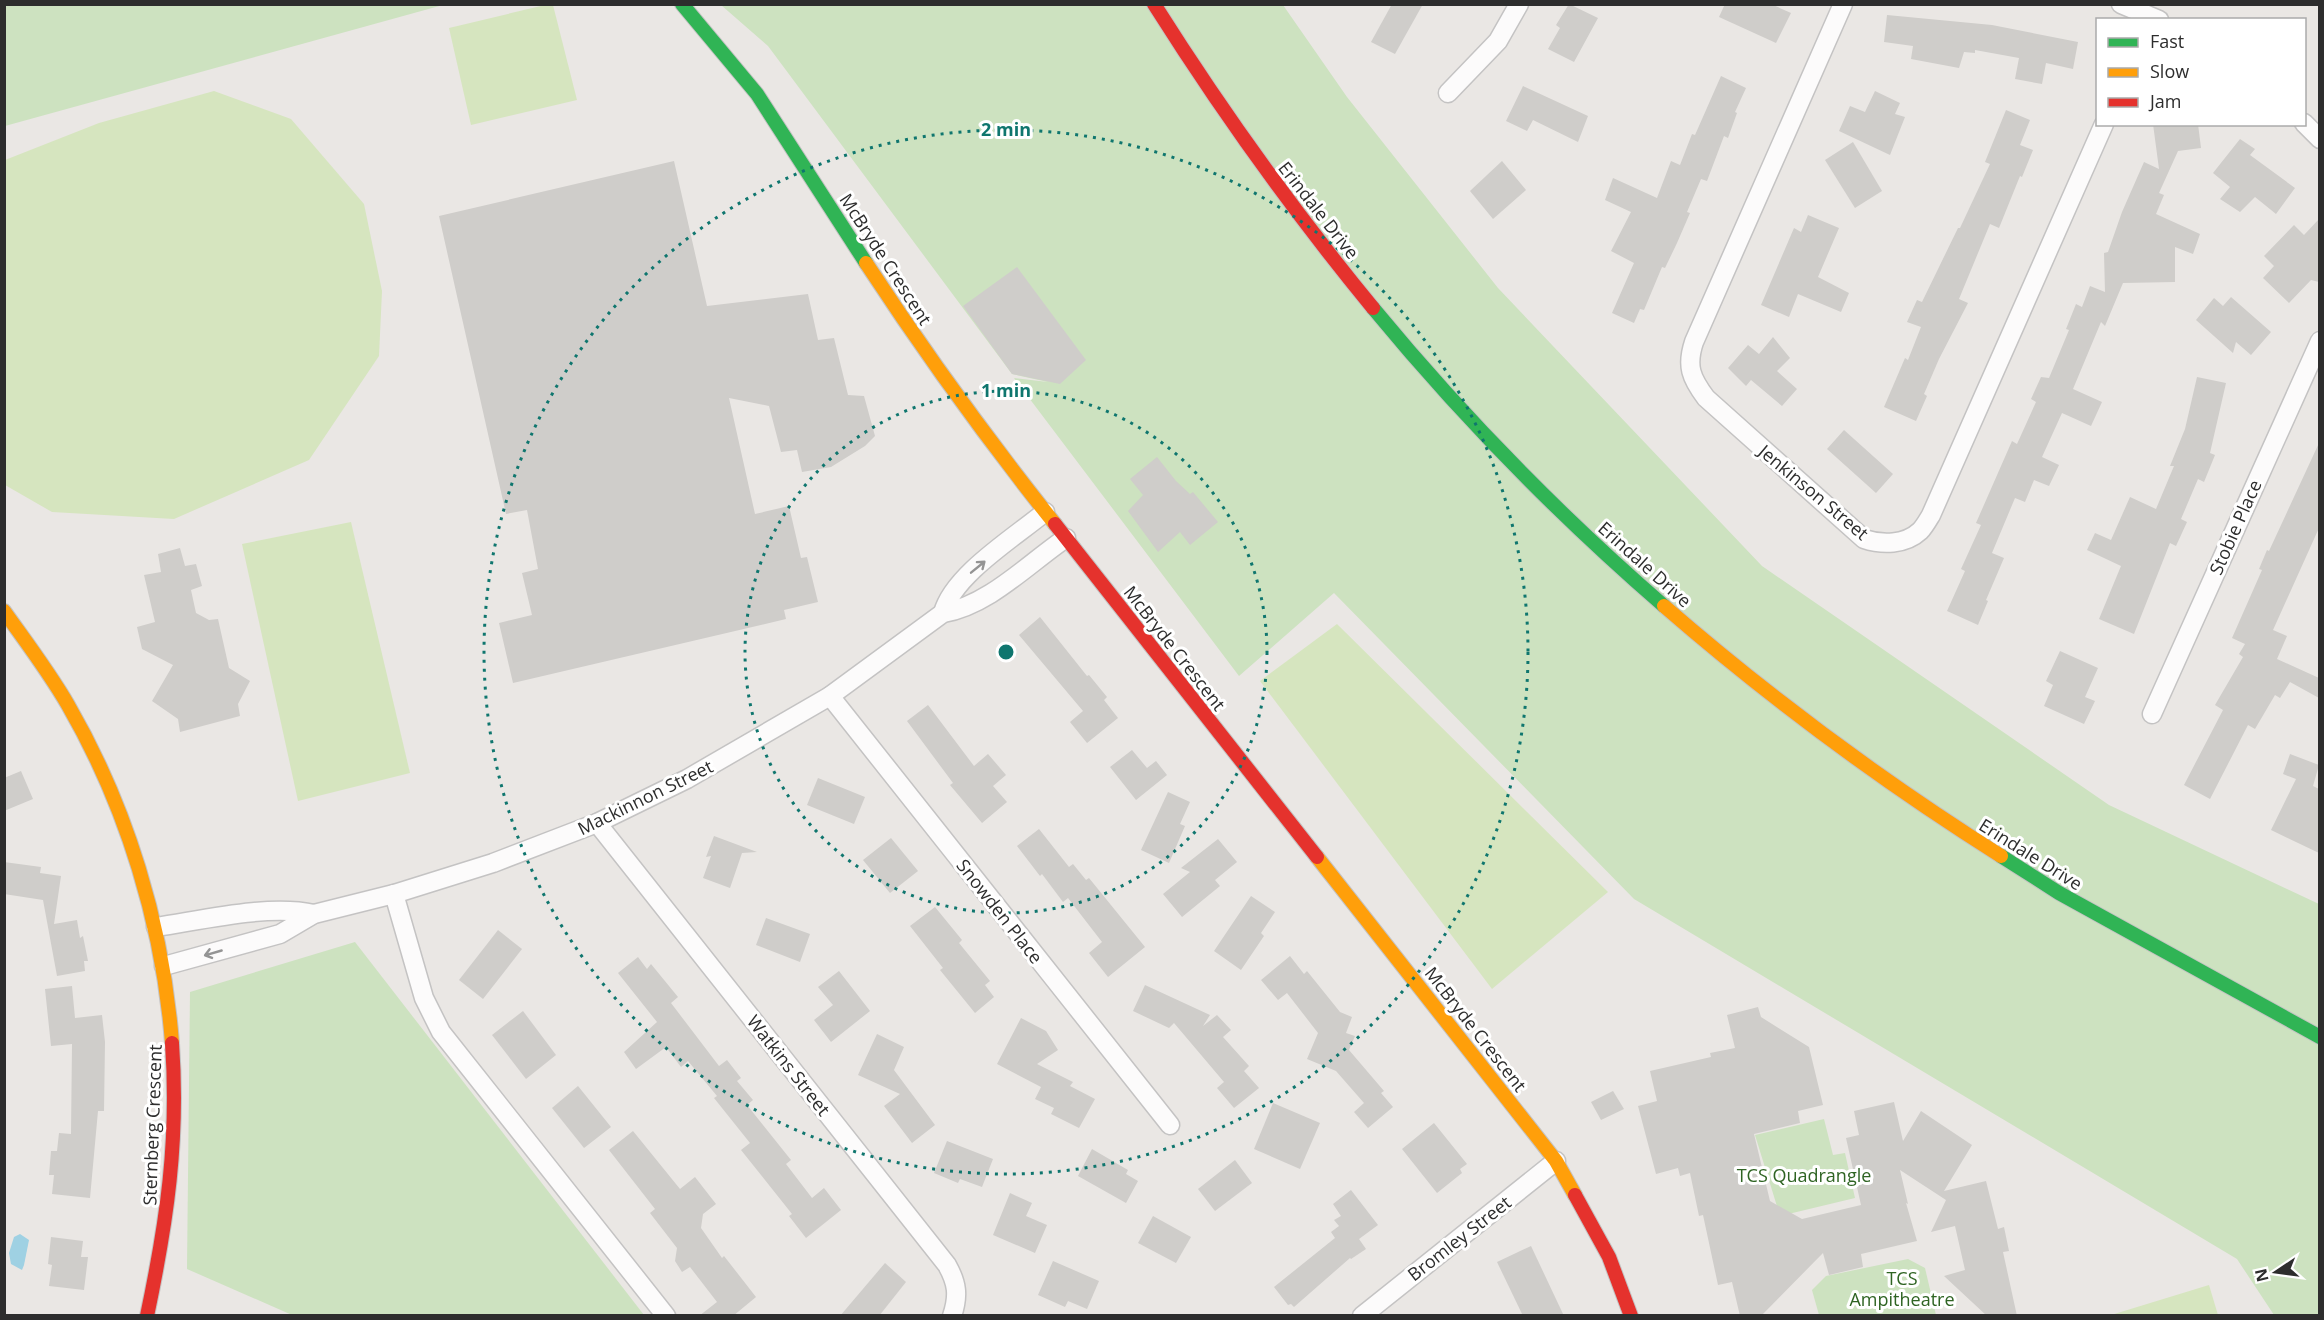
<svg xmlns="http://www.w3.org/2000/svg" width="2324" height="1320" viewBox="0 0 2324 1320" font-family="'Open Sans',sans-serif">
	<style>
		.green { fill: #cde2c0 }
		.pitch { fill: #d6e5bf }
		.water { fill: #9fd1e3 }
		.building { fill: #cfcdca }
		.lines { fill: none; stroke-linecap: round; stroke-linejoin: round }
		.street-casing { stroke: #c4c3c3; stroke-width: 21 }
		.fast-casing { stroke: #c4c3c3; stroke-width: 16 }
		.slow-casing { stroke: #c4c3c3; stroke-width: 16 }
		.jam-casing { stroke: #c4c3c3; stroke-width: 16 }
		.street { stroke: #fcfbfb; stroke-width: 18 }
		.fast { stroke: #30b455; stroke-width: 14 }
		.slow { stroke: #ff9f0a; stroke-width: 14 }
		.jam { stroke: #e5322d; stroke-width: 14 }
		.oneway { stroke: #949494 }
		.ring { fill: none; stroke: #0f766e; stroke-width: 3; stroke-dasharray: 3 6 }
		.labels { text-anchor: middle; dominant-baseline: central; stroke-width: 6; stroke-linejoin: round; paint-order: stroke }
		.street-label { font-size: 18px; fill: #2d2d2d; stroke: #fff }
		.park-label { font-size: 18px; fill: #2f6423; stroke: #fff }
		.centre { fill: #0f766e; stroke: #fff; stroke-width: 3 }
		.ring-label { font-size: 18px; text-anchor: middle; font-weight: bold; fill: #0f766e; stroke: #fff; stroke-width: 6; stroke-linejoin: round; paint-order: stroke }
	</style>
	<rect width="100%" height="100%" fill="#eae7e4"/>
	<g class="green">
		<path d="M 5,4 L 443,4 L 443,5 L 5,126 Z"/>
		<path d="M 721,5 L 1283,5 L 1347,97 L 1498,288 L 1762,566 L 2109,805 L 2319,904 L 2319,1315 L 2274,1315 L 2237,1259 L 1634,899 L 1334,593 L 1239,676 L 1014,378 L 1048,382 L 1012,374 L 768,46 Z"/>
		<path d="M 355,942 L 644,1315 L 292,1315 L 187,1269 L 190,992 Z"/>
		<path d="M 1824,1119 L 1833,1155 L 1845,1153 L 1855,1198 L 1780,1216 L 1755,1135 Z"/>
		<path d="M 1908,1259 L 1925,1268 L 1936,1315 L 1819,1315 L 1812,1290 L 1826,1276 Z"/>
	</g>
	<g class="pitch">
		<path d="M 545,5 L 553,5 L 577,100 L 471,125 L 449,28 Z"/>
		<path d="M 214,91 L 291,119 L 364,204 L 382,291 L 379,356 L 309,460 L 174,519 L 52,512 L 5,485 L 5,160 L 99,123 Z"/>
		<path d="M 351,522 L 410,773 L 298,801 L 242,544 Z"/>
		<path d="M 1337,624 L 1608,892 L 1492,989 L 1260,681 Z"/>
		<path d="M 2209,1285 L 2218,1315 L 2111,1315 Z"/>
	</g>
	<path class="water" d="M 20,1234 L 29,1240 L 24,1265 L 22,1270 L 11,1264 L 9,1253 L 14,1237 Z"/>
	<g class="building">
		<path d="M 1392,4 L 1423,4 L 1395,54 L 1371,42 Z"/>
		<path d="M 1569,4 L 1598,18 L 1574,62 L 1548,49 L 1560,28 L 1556,25 Z"/>
		<path d="M 1725,4 L 1771,4 L 1791,13 L 1776,43 L 1719,17 Z"/>
		<path d="M 1887,15 L 1992,25 L 2078,42 L 2073,69 L 2046,63 L 2042,84 L 2015,79 L 2019,58 L 1975,50 L 1975,53 L 1964,52 L 1959,68 L 1911,59 L 1913,46 L 1884,42 Z"/>
		<path d="M 1721,76 L 1746,88 L 1735,112 L 1737,113 L 1728,138 L 1724,136 L 1707,181 L 1701,179 L 1687,212 L 1690,213 L 1677,243 L 1665,268 L 1662,267 L 1644,310 L 1640,309 L 1634,323 L 1612,313 L 1634,263 L 1611,251 L 1631,212 L 1605,200 L 1613,178 L 1657,198 L 1671,161 L 1680,165 L 1692,134 L 1695,135 Z"/>
		<path d="M 1523,86 L 1588,116 L 1578,142 L 1533,120 L 1527,131 L 1506,121 Z"/>
		<path d="M 1875,91 L 1900,103 L 1895,114 L 1905,117 L 1890,155 L 1839,131 L 1850,106 L 1865,112 Z"/>
		<path d="M 2006,110 L 2030,120 L 2020,145 L 2033,150 L 2022,177 L 2020,176 L 1999,228 L 1990,224 L 1959,299 L 1968,303 L 1939,359 L 1924,394 L 1927,396 L 1916,421 L 1884,407 L 1905,358 L 1908,360 L 1921,327 L 1907,322 L 1917,300 L 1922,302 L 1958,228 L 1960,228 L 1990,164 L 1985,162 Z"/>
		<path d="M 2153,124 L 2198,124 L 2201,148 L 2178,151 L 2159,193 L 2164,195 L 2156,214 L 2200,234 L 2193,254 L 2175,247 L 2175,282 L 2123,283 L 2105,326 L 2101,322 L 2073,389 L 2102,402 L 2091,426 L 2062,413 L 2042,457 L 2059,465 L 2049,486 L 2034,480 L 2025,502 L 2015,498 L 1992,553 L 2004,558 L 1986,600 L 1988,601 L 1978,625 L 1947,611 L 1965,571 L 1961,569 L 1981,525 L 1976,523 L 2012,441 L 2017,444 L 2036,402 L 2031,399 L 2041,377 L 2049,378 L 2069,330 L 2066,329 L 2076,304 L 2082,307 L 2090,286 L 2105,292 L 2104,253 L 2108,252 L 2122,212 L 2144,162 L 2159,169 Z"/>
		<path d="M 2240,139 L 2255,149 L 2250,155 L 2295,188 L 2276,214 L 2255,197 L 2240,212 L 2220,199 L 2230,187 L 2213,173 Z"/>
		<path d="M 1853,142 L 1882,191 L 1855,208 L 1825,160 Z"/>
		<path d="M 674,161 L 707,306 L 808,294 L 818,340 L 834,338 L 848,395 L 864,396 L 875,436 L 865,446 L 831,467 L 802,472 L 797,450 L 781,452 L 769,406 L 729,398 L 755,514 L 789,506 L 801,558 L 807,557 L 818,602 L 784,610 L 786,619 L 513,683 L 499,623 L 532,615 L 522,573 L 538,569 L 527,510 L 506,514 L 439,216 Z"/>
		<path d="M 1502,161 L 1526,190 L 1493,219 L 1470,191 Z"/>
		<path d="M 1808,215 L 1839,228 L 1818,277 L 1849,293 L 1841,312 L 1798,294 L 1789,317 L 1761,305 L 1794,228 L 1801,232 Z"/>
		<path d="M 2319,219 L 2319,282 L 2311,280 L 2289,303 L 2263,278 L 2274,266 L 2264,256 L 2294,225 L 2304,235 Z"/>
		<path d="M 1017,267 L 1086,360 L 1060,384 L 1012,374 L 963,306 Z"/>
		<path d="M 2231,297 L 2271,332 L 2251,355 L 2236,342 L 2233,353 L 2196,320 L 2214,298 L 2223,306 Z"/>
		<path d="M 1773,337 L 1790,358 L 1777,371 L 1797,389 L 1782,406 L 1751,380 L 1746,386 L 1728,368 L 1748,345 L 1759,354 Z"/>
		<path d="M 2197,377 L 2226,383 L 2210,453 L 2215,455 L 2204,482 L 2198,479 L 2181,519 L 2187,522 L 2176,546 L 2170,543 L 2134,634 L 2099,619 L 2121,566 L 2087,550 L 2095,533 L 2111,540 L 2130,497 L 2156,509 L 2174,466 L 2170,466 L 2185,429 Z"/>
		<path d="M 1844,430 L 1893,474 L 1876,493 L 1827,449 Z"/>
		<path d="M 2319,443 L 2319,528 L 2273,630 L 2287,636 L 2277,659 L 2319,678 L 2319,698 L 2290,682 L 2280,698 L 2275,695 L 2255,729 L 2248,725 L 2210,799 L 2184,785 L 2223,710 L 2215,705 L 2243,657 L 2239,654 L 2245,644 L 2232,638 L 2262,570 L 2259,569 L 2267,550 L 2269,551 Z"/>
		<path d="M 1157,457 L 1176,481 L 1190,494 L 1193,492 L 1218,522 L 1190,545 L 1180,532 L 1158,552 L 1128,511 L 1143,495 L 1130,479 Z"/>
		<path d="M 180,548 L 185,566 L 196,564 L 202,586 L 191,590 L 196,613 L 209,620 L 218,619 L 229,668 L 250,681 L 238,704 L 240,716 L 180,732 L 178,719 L 152,701 L 173,665 L 142,649 L 137,627 L 155,622 L 144,575 L 161,572 L 158,554 Z"/>
		<path d="M 1040,617 L 1087,676 L 1089,675 L 1107,697 L 1104,700 L 1118,718 L 1087,743 L 1070,722 L 1083,711 L 1019,635 Z"/>
		<path d="M 2060,651 L 2098,668 L 2085,697 L 2095,701 L 2084,724 L 2044,706 L 2053,685 L 2046,681 Z"/>
		<path d="M 928,705 L 974,766 L 988,754 L 1006,775 L 993,786 L 1007,802 L 982,823 L 950,785 L 953,783 L 907,721 Z"/>
		<path d="M 1132,750 L 1147,768 L 1156,761 L 1167,775 L 1136,800 L 1110,767 Z"/>
		<path d="M 2290,754 L 2319,765 L 2313,786 L 2319,789 L 2319,853 L 2271,830 L 2296,779 L 2283,774 Z"/>
		<path d="M 21,771 L 33,799 L 4,811 L 4,778 Z"/>
		<path d="M 818,778 L 865,797 L 854,824 L 807,805 Z"/>
		<path d="M 1168,792 L 1190,802 L 1180,824 L 1185,826 L 1169,863 L 1141,850 Z"/>
		<path d="M 1039,829 L 1069,867 L 1073,864 L 1086,880 L 1089,878 L 1145,947 L 1108,977 L 1089,953 L 1102,942 L 1068,898 L 1063,902 L 1042,874 L 1040,876 L 1017,846 Z"/>
		<path d="M 714,836 L 757,852 L 742,853 L 730,888 L 703,878 L 711,856 L 706,857 Z"/>
		<path d="M 891,838 L 918,871 L 890,893 L 863,860 Z"/>
		<path d="M 1218,839 L 1237,862 L 1215,880 L 1220,886 L 1182,917 L 1163,894 L 1190,872 L 1181,868 Z"/>
		<path d="M 4,862 L 41,867 L 40,873 L 61,876 L 54,924 L 77,920 L 80,938 L 83,936 L 88,961 L 84,961 L 85,971 L 57,976 L 43,900 L 4,894 Z"/>
		<path d="M 1251,896 L 1275,912 L 1261,933 L 1264,936 L 1241,970 L 1214,951 Z"/>
		<path d="M 935,907 L 962,940 L 959,943 L 990,981 L 985,985 L 994,997 L 975,1013 L 940,970 L 943,968 L 910,926 Z"/>
		<path d="M 766,918 L 810,934 L 800,962 L 756,945 Z"/>
		<path d="M 498,930 L 522,949 L 483,999 L 459,980 Z"/>
		<path d="M 1290,956 L 1304,974 L 1307,971 L 1340,1012 L 1352,1017 L 1346,1033 L 1355,1036 L 1349,1050 L 1384,1091 L 1381,1093 L 1393,1107 L 1368,1128 L 1354,1112 L 1364,1103 L 1336,1071 L 1307,1059 L 1318,1033 L 1287,993 L 1278,1000 L 1261,980 Z"/>
		<path d="M 638,957 L 647,969 L 651,964 L 678,997 L 671,1003 L 719,1066 L 727,1060 L 741,1078 L 737,1081 L 753,1100 L 747,1105 L 791,1160 L 786,1164 L 812,1198 L 824,1188 L 841,1210 L 806,1238 L 789,1216 L 792,1214 L 741,1150 L 750,1143 L 714,1098 L 717,1096 L 688,1061 L 681,1067 L 666,1047 L 636,1069 L 624,1052 L 657,1022 L 618,973 Z"/>
		<path d="M 839,971 L 870,1011 L 831,1042 L 814,1020 L 833,1005 L 818,987 Z"/>
		<path d="M 1145,985 L 1210,1015 L 1203,1026 L 1217,1015 L 1231,1030 L 1223,1037 L 1249,1066 L 1244,1071 L 1259,1088 L 1234,1108 L 1217,1088 L 1224,1082 L 1174,1023 L 1169,1028 L 1133,1011 Z"/>
		<path d="M 72,986 L 75,1018 L 102,1015 L 105,1042 L 104,1111 L 98,1111 L 90,1198 L 52,1194 L 54,1175 L 49,1175 L 51,1151 L 57,1151 L 59,1133 L 71,1134 L 72,1044 L 51,1046 L 45,989 Z"/>
		<path d="M 1758,1007 L 1761,1017 L 1809,1047 L 1823,1105 L 1798,1111 L 1800,1123 L 1754,1134 L 1770,1201 L 1802,1219 L 1861,1205 L 1846,1138 L 1859,1135 L 1854,1111 L 1894,1102 L 1903,1141 L 1921,1111 L 1972,1145 L 1944,1191 L 1986,1181 L 1998,1229 L 2004,1227 L 2009,1251 L 2003,1252 L 2017,1316 L 1987,1316 L 1944,1276 L 1965,1270 L 1955,1226 L 1931,1232 L 1946,1200 L 1900,1170 L 1908,1204 L 1906,1203 L 1917,1241 L 1861,1254 L 1863,1267 L 1829,1275 L 1823,1253 L 1761,1316 L 1740,1316 L 1732,1282 L 1718,1285 L 1703,1215 L 1699,1216 L 1690,1173 L 1680,1176 L 1678,1168 L 1656,1174 L 1638,1106 L 1657,1101 L 1650,1071 L 1711,1057 L 1710,1053 L 1735,1048 L 1727,1015 Z"/>
		<path d="M 523,1011 L 556,1055 L 526,1079 L 492,1035 Z"/>
		<path d="M 1021,1018 L 1046,1031 L 1058,1050 L 1037,1064 L 1073,1082 L 1070,1086 L 1095,1099 L 1079,1128 L 1051,1114 L 1054,1108 L 1035,1099 L 1041,1087 L 997,1064 Z"/>
		<path d="M 877,1034 L 904,1047 L 894,1070 L 935,1125 L 912,1143 L 884,1106 L 900,1094 L 858,1075 Z"/>
		<path d="M 578,1086 L 611,1127 L 584,1148 L 552,1108 Z"/>
		<path d="M 1613,1091 L 1624,1109 L 1601,1120 L 1591,1102 Z"/>
		<path d="M 1273,1103 L 1320,1123 L 1300,1169 L 1254,1149 Z"/>
		<path d="M 1434,1123 L 1467,1164 L 1460,1169 L 1462,1173 L 1437,1193 L 1402,1149 Z"/>
		<path d="M 633,1131 L 680,1189 L 695,1177 L 716,1204 L 703,1214 L 701,1228 L 722,1258 L 724,1256 L 756,1297 L 733,1316 L 699,1316 L 717,1302 L 690,1267 L 682,1272 L 675,1261 L 677,1248 L 650,1213 L 655,1209 L 609,1150 Z"/>
		<path d="M 947,1141 L 993,1159 L 982,1187 L 960,1179 L 958,1183 L 934,1173 Z"/>
		<path d="M 1092,1149 L 1128,1170 L 1126,1174 L 1138,1181 L 1126,1203 L 1078,1176 Z"/>
		<path d="M 1235,1160 L 1252,1183 L 1215,1211 L 1198,1189 Z"/>
		<path d="M 1351,1190 L 1378,1225 L 1359,1239 L 1366,1249 L 1351,1259 L 1350,1258 L 1294,1307 L 1291,1304 L 1288,1305 L 1274,1287 L 1335,1238 L 1331,1232 L 1339,1226 L 1334,1220 L 1341,1216 L 1333,1204 Z"/>
		<path d="M 1010,1193 L 1032,1203 L 1026,1216 L 1047,1225 L 1035,1253 L 993,1235 Z"/>
		<path d="M 1153,1216 L 1191,1237 L 1176,1263 L 1138,1243 Z"/>
		<path d="M 51,1237 L 83,1241 L 81,1257 L 88,1257 L 84,1290 L 49,1286 L 52,1265 L 48,1264 Z"/>
		<path d="M 1531,1246 L 1564,1316 L 1523,1316 L 1497,1262 Z"/>
		<path d="M 1053,1261 L 1099,1281 L 1087,1309 L 1068,1301 L 1065,1307 L 1038,1295 Z"/>
		<path d="M 885,1263 L 906,1282 L 879,1316 L 840,1316 Z"/>
	</g>
	<g class="lines">
		<g class="street-casing">
			<g id="street">
				<path d="M 1843,4 L 1694,342 C 1686,366 1691,378 1706,398 L 1864,539 C 1882,545 1905,545 1920,531 C 1924,527 1928,520 1931,515 L 2104,124"/>
				<path d="M 2121,4 L 2159,20"/>
				<path d="M 1448,93 L 1498,41 L 1519,4"/>
				<path d="M 2304,123 L 2320,139"/>
				<path d="M 943,613 C 953,575 1015,537 1045,512"/>
				<path d="M 830,696 L 1170,1125"/>
				<path d="M 2152,714 L 2320,341"/>
				<path d="M 597,823 L 947,1265 C 957,1283 959,1295 952,1316"/>
				<path d="M 394,894 L 424,998 L 441,1032 L 666,1316"/>
				<path d="M 156,927 C 203,920 268,904 314,914"/>
				<path d="M 164,966 L 280,934 L 314,914 L 394,894 L 493,863 L 597,823 L 687,779 L 830,696 L 943,613 C 988,606 1029,563 1066,538"/>
				<path d="M 1362,1316 L 1556,1161"/>
			</g>
		</g>
		<g class="fast-casing">
			<g id="fast">
				<path d="M 682,4 L 757,94 L 866,263"/>
				<path d="M 1373,308 C 1462,416 1559,515 1664,606"/>
				<path d="M 2001,856 L 2059,893 L 2320,1037"/>
			</g>
		</g>
		<g class="slow-casing">
			<g id="slow">
				<path d="M 866,263 C 925,353 988,440 1055,524"/>
				<path d="M 1664,606 C 1770,698 1882,781 2001,856"/>
				<path d="M 4,611 C 26,642 49,672 68,705 C 127,807 163,926 172,1043"/>
				<path d="M 1317,857 L 1556,1161 L 1575,1195"/>
			</g>
		</g>
		<g class="jam-casing">
			<g id="jam">
				<path d="M 1154,4 C 1221,110 1294,212 1373,308"/>
				<path d="M 1055,524 L 1317,857"/>
				<path d="M 1575,1195 L 1609,1257 L 1631,1316"/>
				<path d="M 147,1316 C 167,1221 179,1140 172,1043"/>
			</g>
		</g>
		<use href="#street" class="street"/>
		<use href="#fast" class="fast"/>
		<use href="#slow" class="slow"/>
		<use href="#jam" class="jam"/>
	</g>
	<defs><path id="oneway-shaft" d="M-6 0H5M1.5-3L5.5 0L1.5 3" fill="none" stroke-width="1.6" stroke-linecap="round" stroke-linejoin="round" transform="scale(1.5)"/></defs>
	<g class="oneway">
		<use href="#oneway-shaft" transform="translate(978 567) rotate(-39)"/>
		<use href="#oneway-shaft" transform="translate(213 953) rotate(164)"/>
	</g>
	<g class="ring">
		<circle cx="1006" cy="652" r="261"/>
		<circle cx="1006" cy="652" r="522"/>
	</g>
	<g class="labels">
		<g class="street-label">
			<text transform="translate(1319 210) rotate(52)">Erindale Drive</text>
			<text transform="translate(886 259) rotate(57)">McBryde Crescent</text>
			<text transform="translate(1814 492) rotate(40)">Jenkinson Street</text>
			<text transform="translate(2235 527) rotate(-66)">Stobie Place</text>
			<text transform="translate(1645 564) rotate(42)">Erindale Drive</text>
			<text transform="translate(1175 648) rotate(52)">McBryde Crescent</text>
			<text transform="translate(645 797) rotate(-26)">Mackinnon Street</text>
			<text transform="translate(2031 854) rotate(32)">Erindale Drive</text>
			<text transform="translate(1000 911) rotate(52)">Snowden Place</text>
			<text transform="translate(1476 1029) rotate(52)">McBryde Crescent</text>
			<text transform="translate(789 1065) rotate(52)">Watkins Street</text>
			<text transform="translate(152 1125) rotate(-88)">Sternberg Crescent</text>
			<text transform="translate(1459 1238) rotate(-38)">Bromley Street</text>
		</g>
		<g class="park-label">
			<text x="1804" y="1175">TCS Quadrangle</text>
			<text x="1902" y="1278">TCS<tspan x="1902" dy="21">Ampitheatre</tspan></text>
		</g>
	</g>
	<circle cx="1006" cy="652" r="9" class="centre"/>
	<g class="ring-label">
		<text x="1006" y="136">2 min</text>
		<text x="1006" y="397">1 min</text>
	</g>
	<rect width="2324" height="1320" fill="none" stroke="#2d2d2d" stroke-width="12"/>
	<rect x="2096" y="18" width="210" height="108" fill="#ffffff" stroke="#ababab" stroke-width="1.5"/>
	<rect x="2108" y="38" width="30" height="9" fill="#30b455" stroke="#ababab" stroke-width="1.5"/>
	<text x="2150" y="48" font-size="18" fill="#2d2d2d">Fast</text>
	<rect x="2108" y="68" width="30" height="9" fill="#ff9f0a" stroke="#ababab" stroke-width="1.5"/>
	<text x="2150" y="78" font-size="18" fill="#2d2d2d">Slow</text>
	<rect x="2108" y="98" width="30" height="9" fill="#e5322d" stroke="#ababab" stroke-width="1.5"/>
	<text x="2150" y="108" font-size="18" fill="#2d2d2d">Jam</text>
	<g transform="translate(2276 1272) rotate(257)" stroke="#ffffff" stroke-width="4.5" paint-order="stroke">
	<path d="M0-4.5L10 22L0 15L-10 22Z" fill="#2d2d2d"/>
	<text y="-9" font-size="16" font-weight="bold" text-anchor="middle" fill="#2d2d2d">N</text>
	</g>
</svg>
